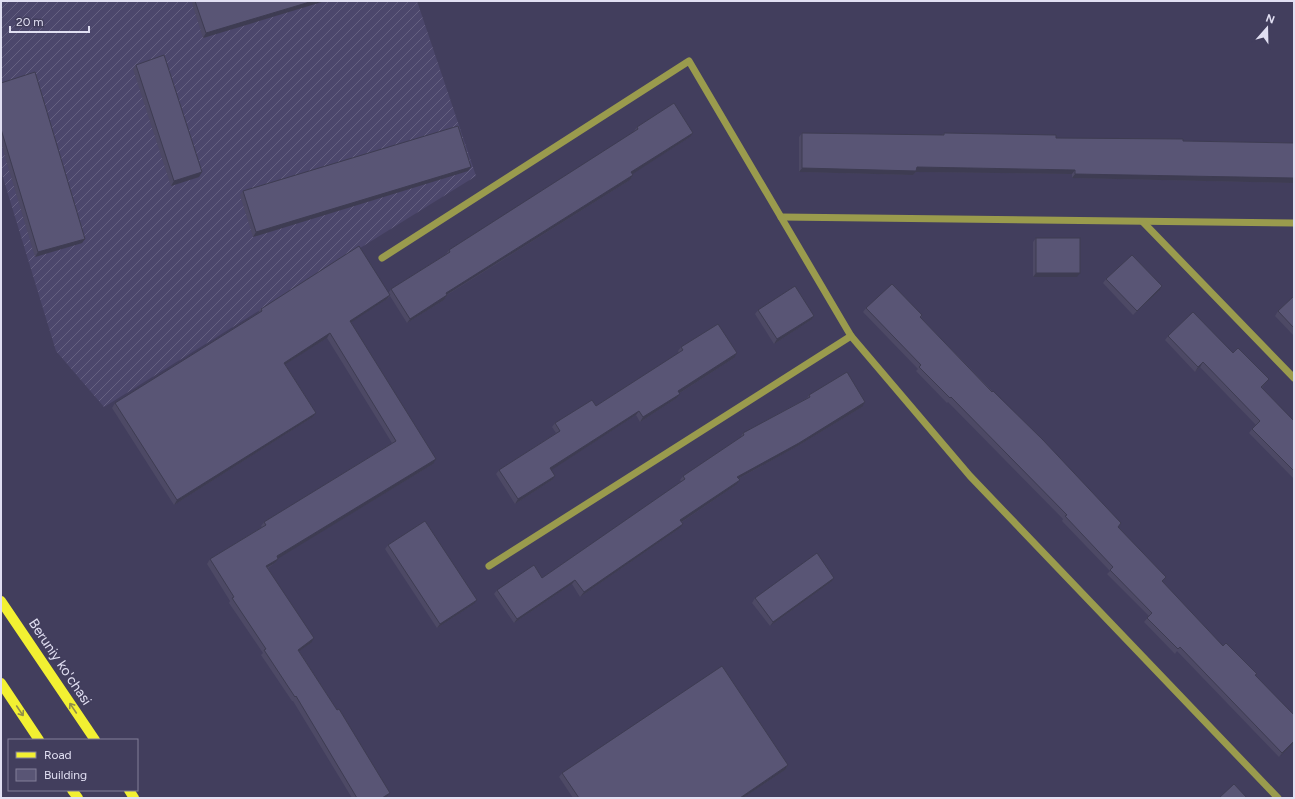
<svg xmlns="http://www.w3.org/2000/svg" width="1295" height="799" viewBox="0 0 1295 799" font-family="Figtree,sans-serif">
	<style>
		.industrial { fill: url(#industrial-furrows) }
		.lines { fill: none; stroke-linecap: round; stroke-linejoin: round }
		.minor { stroke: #9a9b4d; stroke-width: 7 }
		.major { stroke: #f2f032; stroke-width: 10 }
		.wall { fill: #4d4965 }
		.shaded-wall { fill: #3e3c52 }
		.building { fill: #595575; stroke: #3e3c52 }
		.oneway { stroke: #918e4a }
		.labels { text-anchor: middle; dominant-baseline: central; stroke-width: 3.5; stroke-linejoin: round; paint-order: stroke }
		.street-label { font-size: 14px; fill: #e1dff2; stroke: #423e5d }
	</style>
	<defs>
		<pattern id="industrial-furrows" width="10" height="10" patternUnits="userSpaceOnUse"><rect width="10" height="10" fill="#4c476c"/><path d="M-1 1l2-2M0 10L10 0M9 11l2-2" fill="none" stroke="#666181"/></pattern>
	</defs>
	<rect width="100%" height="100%" fill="#423e5d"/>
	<path class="industrial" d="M 1,1 L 417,1 L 476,176 L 104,407 L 56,351 L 1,171 Z"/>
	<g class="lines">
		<g class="minor">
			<path d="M 781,217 L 1294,223"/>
			<path d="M 1143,222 L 1294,378"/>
			<path d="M 382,258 L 689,61 L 851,336 L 970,476 L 1278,798"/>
			<path d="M 489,566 L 851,336"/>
		</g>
		<g class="major">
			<path d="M 1,601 L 95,740"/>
			<path d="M 1,683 L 39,740"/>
			<path d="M 72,790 L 78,798"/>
			<path d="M 129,790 L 134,798"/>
		</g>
	</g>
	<g class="wall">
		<path d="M 193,1 L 325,1 L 203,38 L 192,3 Z"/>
		<path d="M 136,65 L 199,177 L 171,186 L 133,69 Z"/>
		<path d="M 1,83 L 85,239 L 82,243 L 35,257 L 1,143 Z"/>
		<path d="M 637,127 L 690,137 L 632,174 L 633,175 L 630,180 L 447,295 L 444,300 L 407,323 L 390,296 L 387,299 L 351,322 L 433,464 L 278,558 L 275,563 L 268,568 L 311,643 L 299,651 L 390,793 L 386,798 L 352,798 L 293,701 L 292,701 L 261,655 L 263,653 L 229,603 L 230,601 L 207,564 L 210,559 L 262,527 L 261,526 L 264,522 L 392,443 L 327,338 L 285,364 L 316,413 L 313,417 L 174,505 L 112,408 L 115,403 L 258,313 L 261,309 L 389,292 L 391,289 L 446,254 L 449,250 L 634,132 L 634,131 Z"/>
		<path d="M 802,133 L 942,135 L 944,133 L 1056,138 L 1294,143 L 1294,183 L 1072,178 L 1072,174 L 916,172 L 913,175 L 799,172 L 799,137 Z"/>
		<path d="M 468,171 L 253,237 L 240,195 L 243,191 Z"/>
		<path d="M 1036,238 L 1077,277 L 1033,277 L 1033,242 Z"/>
		<path d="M 1106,279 L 1159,291 L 1133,315 L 1103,283 Z"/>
		<path d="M 1294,296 L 1294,336 L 1275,316 L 1278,311 Z"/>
		<path d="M 866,308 L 922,315 L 921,318 L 1121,523 L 1118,527 L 1163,581 L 1162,582 L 1223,646 L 1256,676 L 1294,743 L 1279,757 L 1177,651 L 1175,654 L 1144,622 L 1149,616 L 1107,574 L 1110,571 L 1062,521 L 1063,519 L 948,402 L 947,403 L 916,371 L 918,369 L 863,312 Z"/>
		<path d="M 758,310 L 811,320 L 774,344 L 755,314 Z"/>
		<path d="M 1168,336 L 1233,353 L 1269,379 L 1265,384 L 1262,388 L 1294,421 L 1294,479 L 1249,433 L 1252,429 L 1256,425 L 1200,367 L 1195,372 L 1165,340 Z"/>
		<path d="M 681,347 L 734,358 L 680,393 L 680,394 L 677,398 L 640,422 L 636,415 L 551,470 L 552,480 L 515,504 L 496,474 L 499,470 L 556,433 L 552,427 L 555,423 L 596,406 L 679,353 L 678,351 Z"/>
		<path d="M 809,395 L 862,407 L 796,447 L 738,479 L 736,485 L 682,522 L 680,528 L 580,597 L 572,584 L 514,623 L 494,594 L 497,590 L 542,578 L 681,482 L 680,480 L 683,476 L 740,438 L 743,433 L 807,398 Z"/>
		<path d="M 388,545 L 474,604 L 437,628 L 385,549 Z"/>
		<path d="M 831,582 L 770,626 L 752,603 L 755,598 Z"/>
		<path d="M 788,765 L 785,770 L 743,798 L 573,798 L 559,777 L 562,773 Z"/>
	</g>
	<g class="shaded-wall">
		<path d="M 313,1 L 325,1 L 203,38 L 206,33 Z"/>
		<path d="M 693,133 L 690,137 L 628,177 L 631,172 Z"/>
		<path d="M 471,167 L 468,171 L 253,237 L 256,232 Z"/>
		<path d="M 917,167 L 1075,170 L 1072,174 L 916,172 L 913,175 L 799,172 L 802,168 Z"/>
		<path d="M 202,172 L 199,177 L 171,186 L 174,181 Z"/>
		<path d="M 1075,174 L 1294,178 L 1294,183 L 1072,178 Z"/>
		<path d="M 633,175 L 630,180 L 443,297 L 446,293 Z"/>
		<path d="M 85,239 L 82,243 L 35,257 L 38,252 Z"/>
		<path d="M 1036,273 L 1080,273 L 1077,277 L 1033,277 Z"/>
		<path d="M 1162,286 L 1159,291 L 1133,315 Z"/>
		<path d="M 390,295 L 387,299 L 347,325 L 350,321 Z"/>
		<path d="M 447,295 L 444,300 L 407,323 L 410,319 Z"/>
		<path d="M 814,316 L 811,320 L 774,344 L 777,339 Z"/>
		<path d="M 330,333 L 327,338 L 281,367 L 284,363 Z"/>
		<path d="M 737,353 L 734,358 L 675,396 L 678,391 Z"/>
		<path d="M 1203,362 L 1200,367 L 1195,372 L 1198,367 Z"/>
		<path d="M 1269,379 L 1265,384 L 1258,391 L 1261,387 Z"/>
		<path d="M 680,394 L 677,398 L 640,422 L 643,417 Z"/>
		<path d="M 865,402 L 862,407 L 796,447 L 734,481 L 737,477 Z"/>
		<path d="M 639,411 L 636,415 L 547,473 L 550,468 Z"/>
		<path d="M 316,413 L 313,417 L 174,505 L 177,500 Z"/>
		<path d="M 436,459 L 433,464 L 274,561 L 277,556 Z"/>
		<path d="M 555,476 L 552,480 L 515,504 L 518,499 Z"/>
		<path d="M 740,480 L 736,485 L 677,525 L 680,520 Z"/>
		<path d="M 683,524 L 680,528 L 580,597 L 584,592 Z"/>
		<path d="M 278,559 L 275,563 L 263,570 L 266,566 Z"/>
		<path d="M 834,578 L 831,582 L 770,626 L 773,622 Z"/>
		<path d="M 575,580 L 572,584 L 514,623 L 517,619 Z"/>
		<path d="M 477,600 L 474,604 L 437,628 L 440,624 Z"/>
		<path d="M 314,638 L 311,643 L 295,654 L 298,650 Z"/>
		<path d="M 1294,741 L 1294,743 L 1279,757 L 1282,753 Z"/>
		<path d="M 788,765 L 785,770 L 743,798 L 740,798 Z"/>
		<path d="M 390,793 L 386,798 L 382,798 Z"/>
	</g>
	<g class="building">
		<path d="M 195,1 L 313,1 L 206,33 Z"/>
		<path d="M 164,55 L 202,172 L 174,181 L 136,65 Z"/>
		<path d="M 35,72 L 85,239 L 38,252 L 1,129 L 1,83 Z"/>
		<path d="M 674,103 L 693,133 L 631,172 L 633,175 L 446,293 L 447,295 L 410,319 L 391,289 L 450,252 L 449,250 L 638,129 L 637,127 Z"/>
		<path d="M 458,126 L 471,167 L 256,232 L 243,191 Z"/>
		<path d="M 802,133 L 944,135 L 944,133 L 1056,135 L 1056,138 L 1183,139 L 1183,141 L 1294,143 L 1294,178 L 1075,174 L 1075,170 L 917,167 L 916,171 L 802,168 Z"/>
		<rect x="1036" y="238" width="44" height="35"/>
		<path d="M 359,246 L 390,295 L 350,321 L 436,459 L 277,556 L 278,559 L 266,566 L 314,638 L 298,650 L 337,710 L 339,709 L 390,793 L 382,798 L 357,798 L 296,696 L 295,697 L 264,650 L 266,649 L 232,598 L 234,597 L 210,559 L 266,525 L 264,522 L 396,441 L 330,333 L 284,363 L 316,413 L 177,500 L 115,403 L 262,311 L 261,309 Z"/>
		<path d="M 1132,255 L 1162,286 L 1137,311 L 1106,279 Z"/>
		<path d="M 892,284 L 922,315 L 920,317 L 992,392 L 993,391 L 1043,440 L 1121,523 L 1118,527 L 1166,577 L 1162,581 L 1223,646 L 1226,643 L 1257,674 L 1255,675 L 1294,715 L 1294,741 L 1282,753 L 1180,647 L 1178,649 L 1147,618 L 1152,613 L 1110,570 L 1113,567 L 1065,516 L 1067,515 L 951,397 L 950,398 L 919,367 L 921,365 L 866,308 Z"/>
		<path d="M 795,286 L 814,316 L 777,339 L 758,310 Z"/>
		<path d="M 1294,296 L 1294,328 L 1278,311 Z"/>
		<path d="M 1193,312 L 1233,353 L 1238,348 L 1269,379 L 1261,387 L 1294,421 L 1294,471 L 1252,429 L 1260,421 L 1203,362 L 1198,367 L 1168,336 Z"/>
		<path d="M 718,324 L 737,353 L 678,391 L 680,394 L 643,417 L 639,411 L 550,468 L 555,476 L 518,499 L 499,470 L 560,431 L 555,423 L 592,400 L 596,406 L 683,350 L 681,347 Z"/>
		<path d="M 847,372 L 865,402 L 799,443 L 737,477 L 740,480 L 680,520 L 683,524 L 584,592 L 575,580 L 517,619 L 497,590 L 534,565 L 542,578 L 685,479 L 683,476 L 744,435 L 743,433 L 810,397 L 809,395 Z"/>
		<path d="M 425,521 L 477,600 L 440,624 L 388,545 Z"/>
		<path d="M 817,553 L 834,578 L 773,622 L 755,598 Z"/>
		<path d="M 722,666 L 788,765 L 740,798 L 579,798 L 562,773 Z"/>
		<path d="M 1234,784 L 1247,798 L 1219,798 Z"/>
	</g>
	<defs><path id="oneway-shaft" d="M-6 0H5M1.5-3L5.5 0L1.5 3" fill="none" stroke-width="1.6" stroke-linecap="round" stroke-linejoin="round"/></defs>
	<g class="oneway">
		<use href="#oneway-shaft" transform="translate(73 708) rotate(-124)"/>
		<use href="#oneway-shaft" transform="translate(20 711) rotate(56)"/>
	</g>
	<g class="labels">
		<g class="street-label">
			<text transform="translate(60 662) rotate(56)">Beruniy ko'chasi</text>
		</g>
	</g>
	<rect width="1295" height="799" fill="none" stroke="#e1dff2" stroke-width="4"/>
	<rect x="8" y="739" width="130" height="52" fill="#423e5d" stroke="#827e99"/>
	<rect x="16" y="752" width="20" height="6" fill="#f2f032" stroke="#827e99"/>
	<text x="44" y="759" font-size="12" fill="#e1dff2">Road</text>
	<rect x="16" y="769" width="20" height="12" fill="#595575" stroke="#827e99"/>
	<text x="44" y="779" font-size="12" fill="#e1dff2">Building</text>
	<g transform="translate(1267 28) rotate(20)" stroke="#423e5d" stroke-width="3" paint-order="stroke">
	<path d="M0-3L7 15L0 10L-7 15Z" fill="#e1dff2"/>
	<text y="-6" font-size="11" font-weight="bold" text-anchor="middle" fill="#e1dff2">N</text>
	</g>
	<path d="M10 26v6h79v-6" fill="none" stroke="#e1dff2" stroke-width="2"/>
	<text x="16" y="26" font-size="12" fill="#e1dff2" stroke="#423e5d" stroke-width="3" paint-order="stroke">20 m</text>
</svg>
